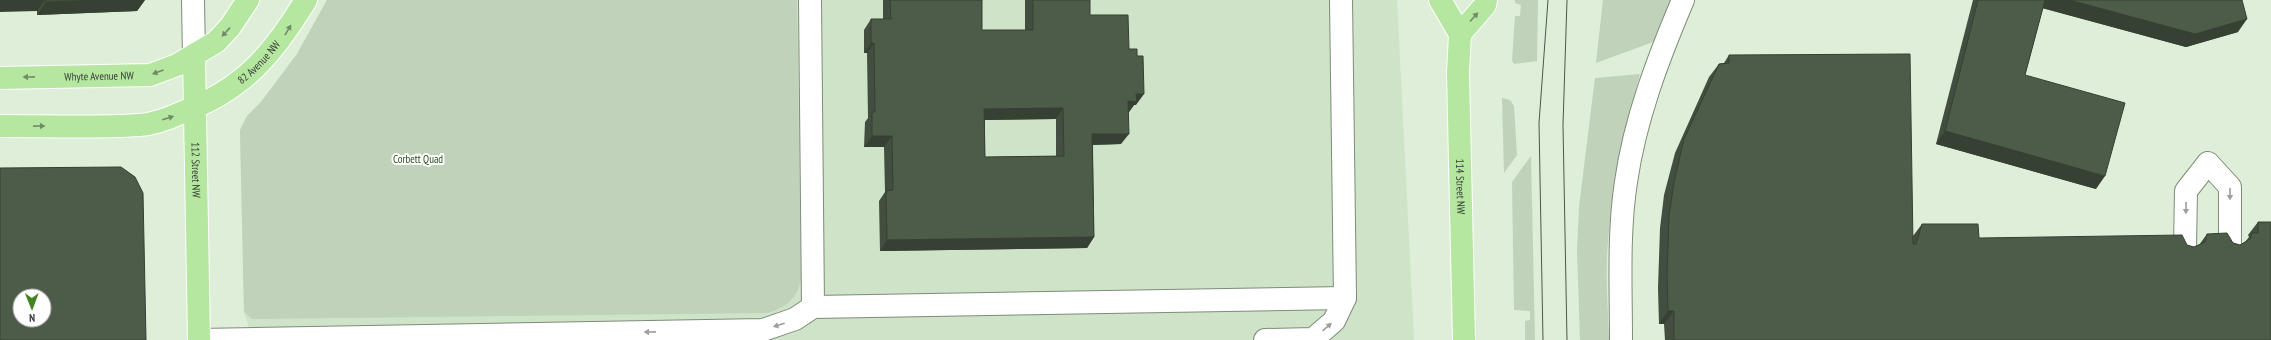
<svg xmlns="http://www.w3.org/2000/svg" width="2271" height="340" viewBox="0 0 2271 340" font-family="'PT Sans Narrow',sans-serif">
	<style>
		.built { fill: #cee3c7 }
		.green { fill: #c0d2b9 }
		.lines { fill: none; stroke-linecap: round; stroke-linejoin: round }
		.minor-casing { stroke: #7e8c79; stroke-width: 24 }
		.major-casing { stroke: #fff; stroke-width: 24 }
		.minor { stroke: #fff; stroke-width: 22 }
		.major { stroke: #b5e7a0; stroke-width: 22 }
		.tram { stroke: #4f564c; stroke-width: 1 }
		.wall { fill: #424e3f; fill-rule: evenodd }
		.shaded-wall { fill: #364033 }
		.building { fill: #4d5b49; stroke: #364033; fill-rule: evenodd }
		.oneway { fill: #718b66 }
		.oneway2 { fill: #9c9f9b }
		.labels { text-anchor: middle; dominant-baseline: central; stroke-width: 4; stroke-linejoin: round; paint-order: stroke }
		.street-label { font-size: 11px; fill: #393f37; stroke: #fff }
		.park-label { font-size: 11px; fill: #284b19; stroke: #fff }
	</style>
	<rect width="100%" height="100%" fill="#deeed8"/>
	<path class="built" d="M 327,0 L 1397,0 L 1414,340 L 253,340 L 244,312 L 240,130 L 247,116 L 261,102 L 297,54 Z"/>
	<g class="green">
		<path d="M 327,0 L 797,0 L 801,279 C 797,299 785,309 766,313 L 252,319 L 244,312 L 240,130 L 247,116 L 261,102 L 297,54 Z"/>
		<path d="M 1515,0 L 1538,0 L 1537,61 L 1514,64 L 1512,61 L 1515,16 L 1520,16 L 1521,5 L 1515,3 Z"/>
		<path d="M 1603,0 L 1674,0 L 1653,42 L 1596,63 Z"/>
		<path d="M 1640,74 C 1625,130 1612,185 1608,242 C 1605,275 1608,308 1609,340 L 1580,340 L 1577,251 L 1579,207 L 1595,78 Z"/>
		<path d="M 1502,98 L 1510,100 L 1514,106 L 1517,155 L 1504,173 Z"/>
		<path d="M 1531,156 L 1535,340 L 1525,340 L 1525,321 L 1530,320 L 1530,311 L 1514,310 L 1512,182 Z"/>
	</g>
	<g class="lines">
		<g class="minor-casing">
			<g id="minor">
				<path d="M 193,0 L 194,56"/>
				<path d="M 810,0 L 813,307"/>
				<path d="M 2185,248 L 2186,191 L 2208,163 L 2230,187 L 2230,246"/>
				<path d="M 199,340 L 763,330 L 795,319 L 813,307 L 1345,298"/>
				<path d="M 1265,340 L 1313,339 L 1334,321 L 1345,298 L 1341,0"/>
				<path d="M 1621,340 C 1621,287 1618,234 1626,182 C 1635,119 1658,59 1683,0"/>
			</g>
		</g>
		<g class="major-casing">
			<g id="major">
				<path id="s1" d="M 1440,0 L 1460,34 L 1458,73 L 1464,340"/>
				<path d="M 1460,34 L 1485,5 L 1486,0"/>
				<path id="s2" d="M 194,56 L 199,340"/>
				<path id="s3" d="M 0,78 L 150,75 L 177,65 L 216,42 L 230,27 L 248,0"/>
				<path id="s4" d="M 0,126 C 46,126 94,128 140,125 C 155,124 170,118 183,112 C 244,89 273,54 306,0"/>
			</g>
		</g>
		<use href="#minor" class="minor"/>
		<use href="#major" class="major"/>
		<g class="tram">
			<path d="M 1543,340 L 1539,123 L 1548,0"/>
			<path d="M 1567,340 L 1563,125 L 1567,0"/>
		</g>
	</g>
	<g class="wall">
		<path d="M 0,0 L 145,0 L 137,11 L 37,15 L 37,11 Z"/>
		<path d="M 883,0 L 982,0 L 982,30 L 1025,30 L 1025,0 L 1090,0 L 1090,15 L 1129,49 L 1136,105 L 1134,105 L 1129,112 L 1121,144 L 1093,145 L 1094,237 L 1087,248 L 880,251 L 879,201 L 885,192 L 884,147 L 864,147 L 865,122 L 868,118 L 867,53 L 864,53 L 864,30 L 871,19 L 883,19 ZM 1056,119 L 1056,156 L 985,157 L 985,120 Z"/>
		<path d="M 1973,0 L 2242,0 L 2238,32 L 2186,47 L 2043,8 L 2025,75 L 2096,189 L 1936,144 Z"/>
		<path d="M 1729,55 L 1913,236 L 1922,224 L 1979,238 L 2187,245 L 2194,247 L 2199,245 L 2207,234 L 2240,245 L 2245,242 L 2249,237 L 2248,235 L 2258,222 L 2271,340 L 1665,340 L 1664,324 L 1659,324 L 1658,288 L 1660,228 L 1664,195 L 1675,153 L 1709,77 L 1719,64 L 1724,63 Z"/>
	</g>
	<g class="shaded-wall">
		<path d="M 0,0 L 45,0 L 37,11 L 0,12 Z"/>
		<path d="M 107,0 L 145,0 L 137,11 L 37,15 L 46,2 Z"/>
		<path d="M 2043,0 L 2069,0 L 2247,19 L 2238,32 L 2186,47 L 2038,7 Z"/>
		<path d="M 871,43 L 874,43 L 867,53 L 864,53 Z"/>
		<path d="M 1136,94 L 1144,94 L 1136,105 L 1134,105 L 1129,112 L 1121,112 L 1128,101 Z"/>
		<path d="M 1063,108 L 1056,119 L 977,120 L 984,109 Z"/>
		<path d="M 1945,131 L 2105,176 L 2096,189 L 1936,144 Z"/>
		<path d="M 1092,134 L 1129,134 L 1121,144 L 1085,145 Z"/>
		<path d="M 872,136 L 892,136 L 884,147 L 864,147 Z"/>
		<path d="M 1094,237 L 1087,248 L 880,251 L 887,240 Z"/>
		<path d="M 1668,311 L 1674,311 L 1664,324 L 1659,324 Z"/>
	</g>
	<g class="building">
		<path d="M 46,0 L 107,0 L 46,2 Z"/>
		<path d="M 890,0 L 982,0 L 982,30 L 1033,30 L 1033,0 L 1090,0 L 1090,15 L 1128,15 L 1129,49 L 1137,49 L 1137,56 L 1143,56 L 1144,94 L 1136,94 L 1137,102 L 1128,101 L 1129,134 L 1092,134 L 1094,237 L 887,240 L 886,191 L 893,190 L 892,136 L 872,136 L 872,112 L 875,112 L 874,43 L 871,43 L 871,19 L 891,19 ZM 1063,108 L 1064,156 L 985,157 L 984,109 Z"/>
		<path d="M 1978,0 L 2045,0 L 2025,75 L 2125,103 L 2105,176 L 1945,131 Z"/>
		<path d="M 2069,0 L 2242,0 L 2247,19 L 2195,34 Z"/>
		<path d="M 1910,54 L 1913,244 L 1916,244 L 1922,224 L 1978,224 L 1979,238 L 2182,235 L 2187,245 L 2194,247 L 2205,242 L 2207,234 L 2227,233 L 2233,243 L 2240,245 L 2250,239 L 2252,233 L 2258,233 L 2258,222 L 2271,222 L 2271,340 L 1674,340 L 1674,311 L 1668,311 L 1667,275 L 1669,215 L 1674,182 L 1684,139 L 1719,64 L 1729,63 L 1729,55 Z"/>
		<path d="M 121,167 L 135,177 L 143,193 L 146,340 L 0,340 L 0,168 ZM 20,296 L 44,296 L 44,320 L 20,320 Z"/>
	</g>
	<defs><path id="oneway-solid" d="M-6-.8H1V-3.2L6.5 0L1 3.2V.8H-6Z"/></defs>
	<g class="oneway">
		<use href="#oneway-solid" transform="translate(1474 17) rotate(-48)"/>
		<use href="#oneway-solid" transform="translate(288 30) rotate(-59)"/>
		<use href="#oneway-solid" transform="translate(226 32) rotate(133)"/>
		<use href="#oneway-solid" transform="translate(158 72) rotate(160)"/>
		<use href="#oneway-solid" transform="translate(29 77) rotate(179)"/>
		<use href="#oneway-solid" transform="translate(168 118) rotate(-18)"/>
		<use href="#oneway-solid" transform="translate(39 126) rotate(-1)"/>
	</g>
	<g class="oneway2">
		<use href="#oneway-solid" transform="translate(2230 194) rotate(90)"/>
		<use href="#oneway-solid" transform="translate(2186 208) rotate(91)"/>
		<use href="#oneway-solid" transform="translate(779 325) rotate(162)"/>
		<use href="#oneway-solid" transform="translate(1327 327) rotate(-41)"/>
		<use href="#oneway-solid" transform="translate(650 332) rotate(179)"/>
	</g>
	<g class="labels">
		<g class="street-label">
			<text stroke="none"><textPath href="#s4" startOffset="277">82 Avenue NW</textPath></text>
			<text stroke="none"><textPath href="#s3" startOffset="99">Whyte Avenue NW</textPath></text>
			<text stroke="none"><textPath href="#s2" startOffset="114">112 Street NW</textPath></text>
			<text stroke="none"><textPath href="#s1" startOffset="192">114 Street NW</textPath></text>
		</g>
		<g class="park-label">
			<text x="418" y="159">Corbett Quad</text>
		</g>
	</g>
	<g transform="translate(32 308) rotate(179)"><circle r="19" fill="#ffffff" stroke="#b0b2af"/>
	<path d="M0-3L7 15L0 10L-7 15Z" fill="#438324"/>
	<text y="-6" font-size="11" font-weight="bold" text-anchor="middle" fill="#393f37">N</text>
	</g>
</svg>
